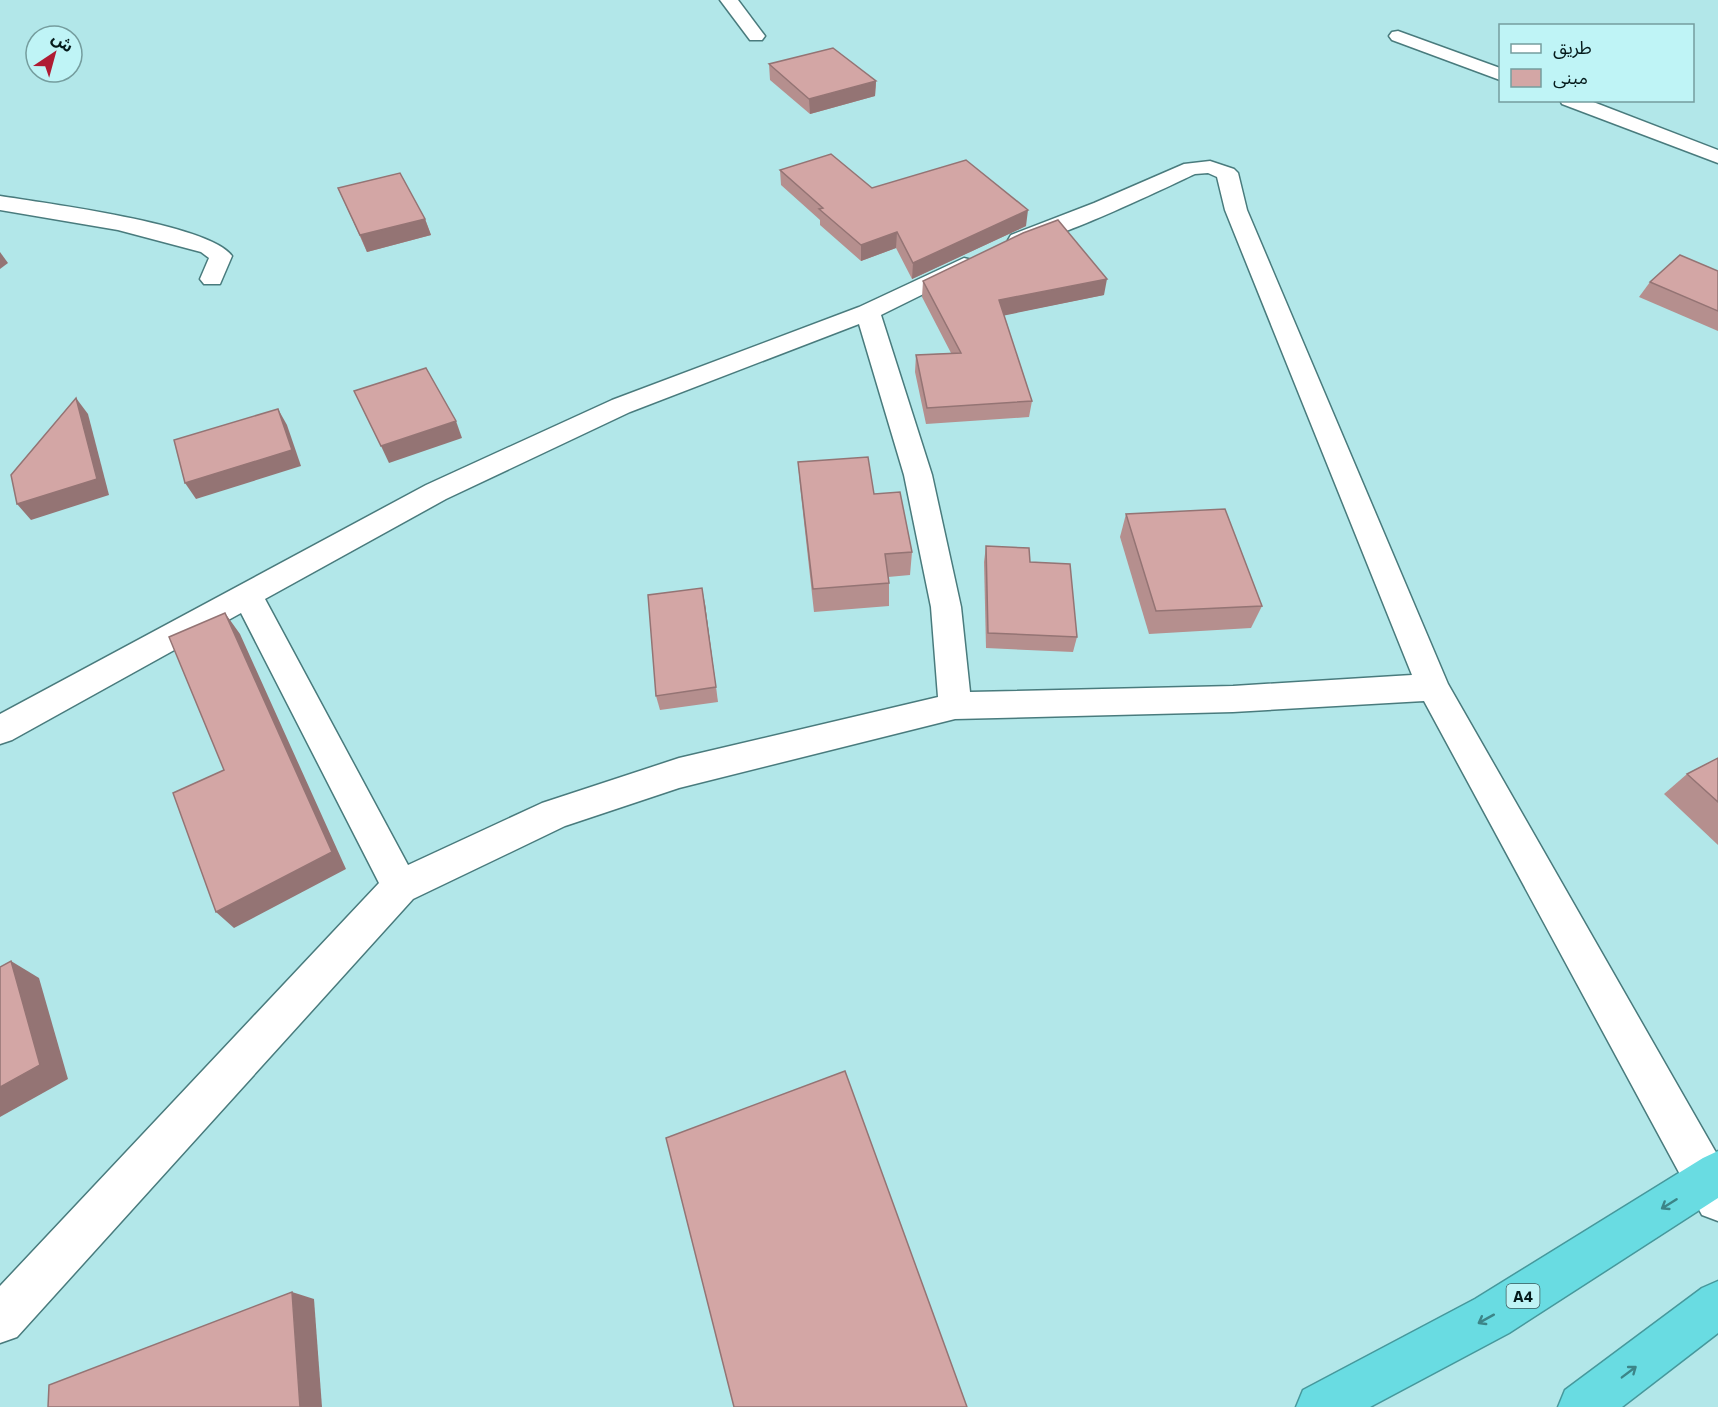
<svg xmlns="http://www.w3.org/2000/svg" width="1718" height="1407" viewBox="0 0 1718 1407" font-family="Commissioner,'Noto Sans Arabic',sans-serif">
	<style>
		.lines { fill: none; stroke-linecap: round; stroke-linejoin: round }
		.minor-casing { stroke: #497b7d; stroke-width: 3 }
		.highway-casing { stroke: #46989c; stroke-width: 3 }
		.minor { fill: #fff; fill-rule: evenodd }
		.highway { fill: #69dce2; fill-rule: evenodd }
		.wall { fill: #b58f8e }
		.shaded-wall { fill: #947474 }
		.building { fill: #d3a6a5; stroke: #947474; stroke-width: 1.5 }
		.oneway { stroke: #3c8588 }
		.labels { text-anchor: middle; dominant-baseline: central; stroke-width: 6; stroke-linejoin: round; paint-order: stroke }
		.shield { fill: #bff4f6; stroke: #3d5b5d; stroke-width: 1.5 }
		.shield-label { font-size: 15px; font-weight: bold; fill: #051a1b }
	</style>
	<rect width="100%" height="100%" fill="#b2e7e9"/>
	<g class="lines">
		<g class="minor-casing">
			<g id="minor">
				<path d="M 720,0 L 738,0 L 765,36 L 762,40 L 750,40 Z"/>
				<path d="M 1398,31 L 1500,68 L 1500,80 L 1392,40 L 1389,36 L 1392,32 Z"/>
				<path d="M 1560,100 L 1588,100 L 1718,150 L 1718,163 L 1562,104 Z"/>
				<path d="M 1210,161 L 1234,169 L 1238,173 L 1247,210 L 1448,684 L 1718,1156 L 1718,1221 L 1702,1215 L 1424,701 L 1233,712 L 955,719 L 679,788 L 565,826 L 413,899 L 17,1337 L 0,1343 L 0,1286 L 379,883 L 241,613 L 12,740 L 0,744 L 0,714 L 426,485 L 612,400 L 859,307 L 964,258 L 972,260 L 976,265 L 972,270 L 881,315 L 932,475 L 961,607 L 970,692 L 1233,686 L 1412,675 L 1225,210 L 1217,177 L 1208,173 L 1195,174 C 1165,188 1035,251 1011,245 L 1008,240 L 1011,235 L 1094,203 L 1184,164 ZM 859,324 L 904,475 L 931,607 L 938,697 L 679,758 L 542,803 L 408,865 L 265,599 L 446,499 L 630,412 Z"/>
				<path d="M 0,196 C 43,203 210,224 232,256 L 220,284 L 204,284 L 200,279 L 209,258 L 201,252 L 118,230 L 0,210 Z"/>
			</g>
		</g>
		<g class="highway-casing">
			<g id="highway">
				<path d="M 1718,1151 L 1718,1198 L 1509,1333 L 1370,1407 L 1296,1407 L 1303,1390 L 1475,1299 L 1703,1158 Z"/>
				<path d="M 1718,1281 L 1718,1333 L 1622,1407 L 1558,1407 L 1565,1390 L 1702,1288 Z"/>
			</g>
		</g>
		<use href="#minor" class="minor"/>
		<use href="#highway" class="highway"/>
	</g>
	<g class="wall">
		<path d="M 769,64 L 876,81 L 875,96 L 810,114 L 770,80 Z"/>
		<path d="M 780,170 L 872,188 L 1026,226 L 912,279 L 896,248 L 861,261 L 820,225 L 820,220 L 781,185 Z"/>
		<path d="M 338,188 L 425,219 L 431,235 L 367,252 Z"/>
		<path d="M 1718,271 L 1718,331 L 1639,297 L 1650,282 Z"/>
		<path d="M 923,281 L 1104,295 L 1004,315 L 1032,401 L 1029,417 L 926,424 L 915,372 L 916,355 L 951,353 L 922,297 Z"/>
		<path d="M 798,462 L 874,494 L 912,552 L 910,575 L 888,577 L 889,583 L 889,606 L 814,612 L 800,486 Z"/>
		<path d="M 1126,514 L 1262,606 L 1251,628 L 1149,634 L 1120,537 Z"/>
		<path d="M 986,546 L 1030,562 L 1077,637 L 1073,652 L 986,648 L 984,562 Z"/>
		<path d="M 705,604 L 718,702 L 660,710 L 656,696 Z"/>
		<path d="M 1718,758 L 1718,845 L 1664,794 L 1687,774 Z"/>
	</g>
	<g class="shaded-wall">
		<path d="M 876,81 L 875,96 L 810,114 L 809,99 Z"/>
		<path d="M 1028,210 L 1026,226 L 912,279 L 913,263 Z"/>
		<path d="M 425,219 L 431,235 L 367,252 L 360,235 Z"/>
		<path d="M 897,232 L 896,248 L 861,261 L 861,245 Z"/>
		<path d="M 0,252 L 8,263 L 0,269 Z"/>
		<path d="M 1107,279 L 1104,295 L 997,317 L 999,300 Z"/>
		<path d="M 76,398 L 88,414 L 109,495 L 31,520 L 17,504 Z"/>
		<path d="M 278,409 L 287,425 L 301,466 L 196,499 L 185,483 Z"/>
		<path d="M 456,421 L 462,438 L 389,463 L 381,446 Z"/>
		<path d="M 702,588 L 705,604 L 718,702 L 716,687 Z"/>
		<path d="M 225,613 L 240,634 L 346,869 L 234,928 L 216,912 L 332,852 Z"/>
		<path d="M 11,961 L 39,978 L 68,1079 L 0,1117 L 0,1087 Z"/>
		<path d="M 292,1292 L 314,1299 L 322,1407 L 300,1407 Z"/>
	</g>
	<g class="building">
		<path d="M 833,48 L 876,81 L 809,99 L 769,64 Z"/>
		<path d="M 831,154 L 872,188 L 966,160 L 1028,210 L 913,263 L 897,232 L 861,245 L 819,209 L 823,208 L 780,170 Z"/>
		<path d="M 400,173 L 425,219 L 360,235 L 338,188 Z"/>
		<path d="M 1058,220 L 1107,279 L 999,300 L 1032,401 L 927,408 L 916,355 L 961,353 L 923,281 L 1023,233 Z"/>
		<path d="M 1680,255 L 1718,271 L 1718,311 L 1650,282 Z"/>
		<path d="M 426,368 L 456,421 L 381,446 L 354,391 Z"/>
		<path d="M 76,398 L 97,479 L 17,504 L 11,475 Z"/>
		<path d="M 278,409 L 292,450 L 185,483 L 174,440 Z"/>
		<path d="M 868,457 L 874,494 L 900,492 L 912,552 L 885,554 L 889,583 L 813,589 L 798,462 Z"/>
		<path d="M 1225,509 L 1262,606 L 1156,611 L 1126,514 Z"/>
		<path d="M 986,546 L 1029,548 L 1030,562 L 1070,564 L 1077,637 L 988,633 Z"/>
		<path d="M 702,588 L 716,687 L 656,696 L 648,595 Z"/>
		<path d="M 225,613 L 332,852 L 216,912 L 173,793 L 224,770 L 169,637 Z"/>
		<path d="M 1718,758 L 1718,802 L 1687,774 Z"/>
		<path d="M 11,961 L 40,1065 L 0,1087 L 0,967 Z"/>
		<path d="M 845,1071 L 967,1407 L 734,1407 L 666,1138 Z"/>
		<path d="M 292,1292 L 300,1407 L 48,1407 L 49,1385 Z"/>
	</g>
	<defs><path id="oneway-shaft" d="M-6 0H5M1.5-3L5.5 0L1.5 3" fill="none" stroke-width="1.6" stroke-linecap="round" stroke-linejoin="round" transform="scale(1.5)"/></defs>
	<g class="oneway">
		<use href="#oneway-shaft" transform="translate(1669 1204) rotate(148)"/>
		<use href="#oneway-shaft" transform="translate(1486 1319) rotate(151)"/>
		<use href="#oneway-shaft" transform="translate(1629 1372) rotate(-37)"/>
	</g>
	<g class="labels">
		<rect class="shield" x="1506.5" y="1284" width="33" height="24" rx="4.5"/>
		<g class="shield-label">
			<text x="1523" y="1296">A4</text>
		</g>
	</g>
	<rect x="1499" y="24" width="195" height="78" fill="#bff4f6" stroke="#759d9e" stroke-width="1.5"/>
	<rect x="1511" y="44" width="30" height="9" fill="#ffffff" stroke="#759d9e" stroke-width="1.5"/>
	<text x="1553" y="54" font-size="18" fill="#051a1b">طريق</text>
	<rect x="1511" y="69" width="30" height="18" fill="#d3a6a5" stroke="#759d9e" stroke-width="1.5"/>
	<text x="1553" y="84" font-size="18" fill="#051a1b">مبنى</text>
	<g transform="translate(54 54) rotate(36)"><circle r="28" fill="#bff4f6" stroke="#759d9e" stroke-width="1.5"/>
	<path d="M0-4.5L10 22L0 15L-10 22Z" fill="#af1b33"/>
	<text y="-9" font-size="16" font-weight="bold" text-anchor="middle" fill="#051a1b">ش</text>
	</g>
</svg>
